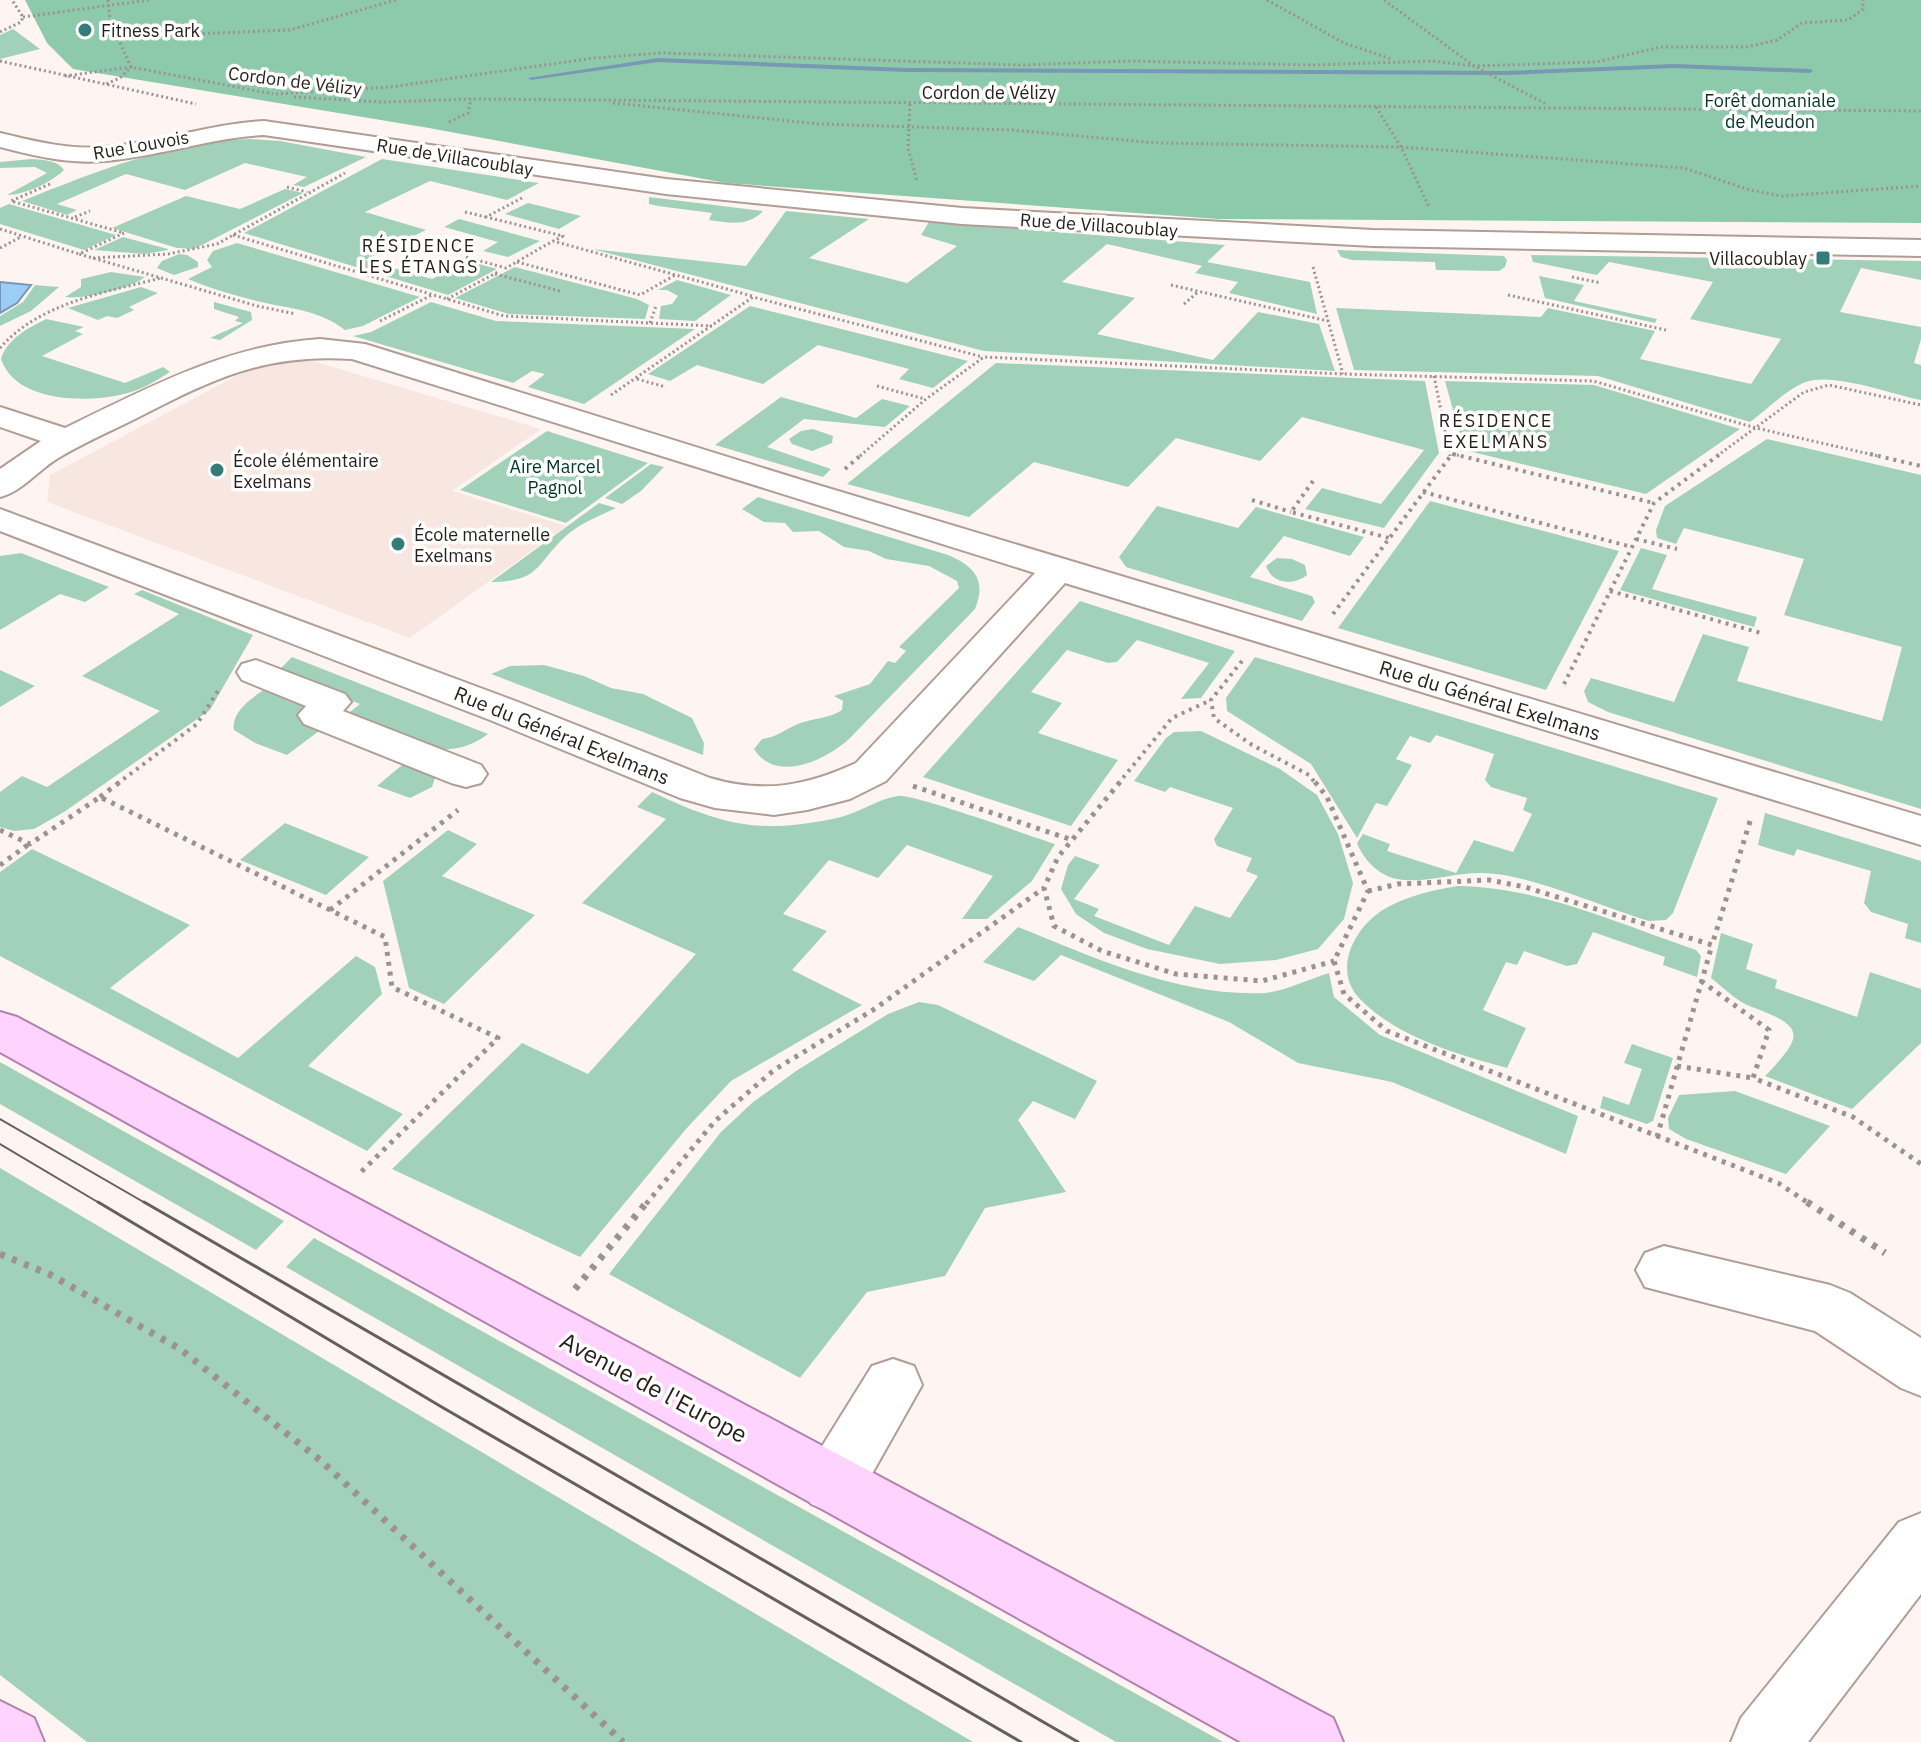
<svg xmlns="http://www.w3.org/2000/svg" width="1921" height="1742" viewBox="0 0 1921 1742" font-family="'IBM Plex Sans',sans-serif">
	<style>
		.built { fill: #f8e7e0 }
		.green { fill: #a2d1b9 }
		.forest { fill: #8dcaac }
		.water { fill: #9ccdf4; stroke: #7898b3; stroke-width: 2 }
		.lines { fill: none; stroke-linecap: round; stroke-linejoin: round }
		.stream { fill: #7898b3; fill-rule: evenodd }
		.minor-casing { stroke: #b09d96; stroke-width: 4 }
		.major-casing { stroke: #b281af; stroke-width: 4 }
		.path-far3 { stroke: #9c9390; stroke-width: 3; stroke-dasharray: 2 3; stroke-linecap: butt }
		.path-far2 { stroke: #9c9390; stroke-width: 4; stroke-dasharray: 3 5; stroke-linecap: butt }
		.path-far1 { stroke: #9c9390; stroke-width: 5; stroke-dasharray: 4 6; stroke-linecap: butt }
		.path { stroke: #9c9390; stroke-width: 7; stroke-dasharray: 5 8; stroke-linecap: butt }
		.minor { fill: #fff; fill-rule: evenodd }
		.major { fill: #fed3fe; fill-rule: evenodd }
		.tram-far1 { stroke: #665f5c; stroke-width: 2 }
		.tram { stroke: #665f5c; stroke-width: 3 }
		.poi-dot { fill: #347c77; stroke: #fff; stroke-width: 3 }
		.labels { text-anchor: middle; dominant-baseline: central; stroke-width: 7; stroke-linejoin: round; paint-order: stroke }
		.far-poi-label { font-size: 18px; fill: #251e1b; stroke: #fff; text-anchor: start }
		.far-street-label { font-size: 18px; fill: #251e1b; stroke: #fff }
		.far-park-label { font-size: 18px; fill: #013623; stroke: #fff }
		.far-neighbourhood-label { font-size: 18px; letter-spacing: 2px; fill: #251e1b; stroke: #fff }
		.street-label { font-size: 20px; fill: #251e1b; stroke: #fff }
		.near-street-label { font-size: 24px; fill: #251e1b; stroke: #fff }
	</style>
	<rect width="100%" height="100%" fill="#fef5f2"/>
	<path class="built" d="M 283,359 L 306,359 L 541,429 L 452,491 L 566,526 L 410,638 L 47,502 L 50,475 L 253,367 Z"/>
	<g class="green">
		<path d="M 13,29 L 40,49 L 0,59 L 0,35 Z"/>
		<path d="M 250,139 L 280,141 L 366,157 L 304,187 L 293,185 L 307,177 L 245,163 L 185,190 L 126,174 L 57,204 L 77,210 L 67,215 L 22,201 C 97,171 168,142 250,139 Z"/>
		<path d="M 32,159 C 43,160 58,160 64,170 C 52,182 25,195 7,195 L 47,173 L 35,167 L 0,168 L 0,162 Z"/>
		<path d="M 382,159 L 539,183 L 507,200 L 430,181 L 365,212 L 426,230 L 365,260 L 432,279 L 468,261 L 497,269 L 448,295 L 244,233 Z"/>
		<path d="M 285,189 L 303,193 L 194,249 L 177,248 L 112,228 L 186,196 L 240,209 Z"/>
		<path d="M 649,197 L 763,211 C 748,227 729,223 709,220 L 712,213 L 658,206 L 649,204 Z"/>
		<path d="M 528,203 L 581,216 L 559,229 L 505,214 Z"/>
		<path d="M 9,204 L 116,235 L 84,250 L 0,224 L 0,208 Z"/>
		<path d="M 786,211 L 869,219 L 809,258 L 907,283 L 957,246 L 921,235 L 929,222 L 1225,245 L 1207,262 L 1310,282 L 1317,314 L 1229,293 L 1238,282 L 1195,273 L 1202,266 L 1107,244 L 1062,282 L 1135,298 L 1097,334 L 1213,360 L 1258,312 L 1319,324 L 1335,371 L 984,351 L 592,249 L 746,266 Z"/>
		<path d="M 459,219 L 540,241 L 508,257 L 483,251 L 498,242 L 444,227 Z"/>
		<path d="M 123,237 L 168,249 L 168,250 L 145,254 L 94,250 Z"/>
		<path d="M 237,243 L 420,297 L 363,326 L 345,330 C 319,310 292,309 261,302 C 237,296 211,289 188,279 L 212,267 L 207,260 L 213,251 Z"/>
		<path d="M 1337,250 L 1504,256 L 1507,260 L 1505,267 L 1499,271 L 1436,270 L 1435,262 L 1352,260 L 1341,257 Z"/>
		<path d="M 179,254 L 187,255 L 198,262 L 198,267 L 174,275 L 157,268 L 162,261 Z"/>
		<path d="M 1531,255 L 1921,261 L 1921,280 L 1861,268 L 1840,312 L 1921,327 L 1921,339 L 1914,363 L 1921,365 L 1921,400 C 1892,394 1843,376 1814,380 C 1792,383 1768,409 1750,422 L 1598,376 L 1354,370 L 1336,308 L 1541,317 L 1548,308 L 1655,331 L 1640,359 L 1751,384 L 1781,339 L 1690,319 L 1713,282 L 1609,262 L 1597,275 L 1533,262 Z"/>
		<path d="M 515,267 L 637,299 L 649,305 L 645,319 L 509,314 L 455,298 Z"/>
		<path d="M 111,272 L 145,277 C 133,288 82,300 65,297 L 81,287 L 81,279 Z"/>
		<path d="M 1539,276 L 1584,285 L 1574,301 L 1657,319 L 1655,323 L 1545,298 Z"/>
		<path d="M 677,280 L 731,295 L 695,321 L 659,319 L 661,306 L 672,304 L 678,296 L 667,290 L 658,290 Z"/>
		<path d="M 35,285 L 59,287 L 31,311 L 0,326 L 0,316 L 23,302 Z"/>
		<path d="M 141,287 L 158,293 L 129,307 L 134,310 L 117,318 L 107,316 L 98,320 L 68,308 Z"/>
		<path d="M 214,302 L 251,312 L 252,320 L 220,340 L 210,338 L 243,323 L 235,321 L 239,317 L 214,309 Z"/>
		<path d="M 431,302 L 496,321 L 695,329 L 584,404 L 528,387 L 545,374 L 532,371 L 513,383 L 353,336 L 371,332 Z"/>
		<path d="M 750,306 L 968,361 L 933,388 L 899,379 L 909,369 L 818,345 L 763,384 L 697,365 L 670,381 L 648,374 Z"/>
		<path d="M 46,319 L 84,327 L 75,331 L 83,334 L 42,356 L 125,383 L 163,367 L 170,372 C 156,381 141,390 124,394 C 87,403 16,403 1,359 C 7,339 28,328 46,319 Z"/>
		<path d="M 996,363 L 1425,381 L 1439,453 L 1384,528 L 1305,509 L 1322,488 L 1381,504 L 1424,450 L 1302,417 L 1260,461 L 1176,438 L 1128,487 L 1034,462 L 969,517 L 847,484 Z"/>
		<path d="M 1445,381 L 1594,385 L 1740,429 L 1646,494 L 1464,450 Z"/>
		<path d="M 781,397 L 856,418 L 882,399 L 910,406 L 885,427 L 804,419 L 767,447 L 831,469 L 823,477 L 715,445 Z"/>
		<path d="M 813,429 L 833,436 L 832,443 L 812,451 L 792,444 L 789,439 L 801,431 Z"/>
		<path d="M 547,431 L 648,463 L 566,523 L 460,490 Z"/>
		<path d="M 1767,439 L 1921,475 L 1921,809 L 1608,712 L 1588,702 L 1584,691 L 1591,678 L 1674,702 L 1703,634 L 1749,647 L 1737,681 L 1882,721 L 1902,647 L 1784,615 L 1804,559 L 1684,528 L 1676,544 L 1657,538 L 1656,530 L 1665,506 Z"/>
		<path d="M 651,464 L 664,467 L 641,491 L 622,504 L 605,498 Z"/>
		<path d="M 758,497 L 948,555 C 974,566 987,580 975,609 L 849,739 C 826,760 776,784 754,749 L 762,739 C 777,737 784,730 798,724 C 813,718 828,719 842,710 L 843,701 L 834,696 L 870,684 L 888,661 L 895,663 L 906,651 L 899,647 L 959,588 L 957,581 L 929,566 L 886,559 L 869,551 L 844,547 L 819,531 L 793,532 L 785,523 L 764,522 L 742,509 Z"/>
		<path d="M 1430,501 L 1619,551 L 1546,690 L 1338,628 Z"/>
		<path d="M 599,503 L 616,508 C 599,516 581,523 567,535 C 536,563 541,582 491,582 Z"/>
		<path d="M 1157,506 L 1238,528 L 1256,507 L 1364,537 L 1350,556 L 1284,536 L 1250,577 L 1312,596 L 1315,602 L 1302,621 L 1126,567 L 1119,557 Z"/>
		<path d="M 1641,548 L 1667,555 L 1652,589 L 1757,617 L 1754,627 L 1620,590 Z"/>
		<path d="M 21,553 L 109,587 L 85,602 L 60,594 L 0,630 L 0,556 Z"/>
		<path d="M 1277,558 L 1292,559 L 1305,565 L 1307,575 C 1294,586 1272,584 1266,566 Z"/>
		<path d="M 142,590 L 253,635 L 210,710 L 64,812 L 34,829 L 14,831 L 0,827 L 0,792 L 22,776 L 47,787 L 160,711 L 82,676 L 179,614 L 134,594 Z"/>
		<path d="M 1080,601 L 1235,651 L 1201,698 L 1181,699 L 1209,663 L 1137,640 L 1117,662 L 1108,663 L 1067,650 L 1031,692 L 1062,703 L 1038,733 L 1118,760 L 1071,826 L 923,777 Z"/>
		<path d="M 292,657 L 488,734 C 442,769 389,737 340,720 L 360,704 L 289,676 L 280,669 Z"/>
		<path d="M 1255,657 L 1718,798 L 1673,913 L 1666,920 L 1649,921 C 1602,907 1529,874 1483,873 C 1454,872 1425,884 1397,879 C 1379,876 1363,859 1357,843 L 1363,834 L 1390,844 L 1387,851 L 1456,873 L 1474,840 L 1513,852 L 1532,814 L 1523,810 L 1527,798 L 1491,787 L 1485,780 L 1494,754 L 1436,735 L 1430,743 L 1410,736 L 1396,759 L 1412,765 L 1387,806 L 1376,803 L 1357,838 L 1311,764 L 1227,711 L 1226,698 Z"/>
		<path d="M 544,665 L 584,676 L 611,688 L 643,694 L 692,718 L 704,743 L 703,755 L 491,674 L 510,666 Z"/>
		<path d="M 0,670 L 35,686 L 0,707 Z"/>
		<path d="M 268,687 L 313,705 L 327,725 L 287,755 L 255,743 L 234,730 C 230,712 254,696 268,687 Z"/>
		<path d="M 1201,731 L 1280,769 L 1317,795 L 1338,834 L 1353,883 L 1344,919 L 1318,949 L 1276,960 L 1220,964 L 1147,949 L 1104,933 L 1076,914 L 1061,889 L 1068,865 L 1075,856 L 1100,865 L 1074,899 L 1099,909 L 1094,916 L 1169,945 L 1195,906 L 1230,918 L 1258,876 L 1246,871 L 1252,858 L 1217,846 L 1214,839 L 1233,808 L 1170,787 L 1165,792 L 1134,781 L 1166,738 L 1174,732 Z"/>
		<path d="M 408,760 L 437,772 L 432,787 L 410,798 L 377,786 Z"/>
		<path d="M 652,792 C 724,826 761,835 841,817 C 860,812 878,799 898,796 C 911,793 1033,837 1055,844 L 1032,881 L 987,919 L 962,919 L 993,876 L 907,845 L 878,878 L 829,860 L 783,914 L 827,931 L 792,970 L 862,1005 L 731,1081 L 686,1129 L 580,1257 L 392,1169 L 522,1043 L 588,1074 L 696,954 L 582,903 L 666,819 L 637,807 Z"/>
		<path d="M 1765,813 L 1921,861 L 1921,943 L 1905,938 L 1908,924 L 1871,912 L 1864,903 L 1871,871 L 1797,849 L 1794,856 L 1758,845 Z"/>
		<path d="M 285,823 L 369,857 L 326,895 L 240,860 Z"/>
		<path d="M 448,830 L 477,844 L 442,876 L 535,915 L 444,1004 L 409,988 L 383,881 Z"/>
		<path d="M 32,849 L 190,925 L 110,988 L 238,1058 L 356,956 L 375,967 L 382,994 L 308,1066 L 403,1114 L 367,1151 L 0,956 L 0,872 Z"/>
		<path d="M 1458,886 C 1540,887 1619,924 1696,950 L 1701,956 L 1697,977 L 1663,965 L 1665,957 L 1593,932 L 1577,964 L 1567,966 L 1524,951 L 1517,965 L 1506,962 L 1483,1010 L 1526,1028 L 1507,1068 C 1457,1054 1396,1037 1359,998 C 1331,968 1357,923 1388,907 C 1410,895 1434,890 1458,886 Z"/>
		<path d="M 1018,927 C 1095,958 1180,997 1265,993 C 1285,991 1309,979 1329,973 L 1334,997 L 1380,1035 L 1578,1116 L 1566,1154 L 1392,1082 L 1298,1063 L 1229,1022 L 1061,955 L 1034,981 L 983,962 Z"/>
		<path d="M 1721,933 L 1753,944 L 1746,969 L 1777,980 L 1775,988 L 1857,1017 L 1870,972 L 1921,989 L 1921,1043 L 1852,1109 L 1765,1076 C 1803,1036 1807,1027 1752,1007 C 1737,1002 1723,987 1711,978 Z"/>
		<path d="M 919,1002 L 938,1005 L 1097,1081 L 1075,1119 L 1033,1101 L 1018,1120 L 1066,1192 L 985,1208 L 945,1276 L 867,1292 L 800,1378 L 609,1274 L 721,1132 L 752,1103 L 796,1071 L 888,1014 Z"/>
		<path d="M 1632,1044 L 1673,1058 L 1653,1121 L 1647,1124 L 1600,1108 L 1603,1096 L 1629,1105 L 1642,1069 L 1624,1063 Z"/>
		<path d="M 0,1062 L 284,1221 L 256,1250 L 0,1104 Z"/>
		<path d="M 1735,1091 L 1830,1126 L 1786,1174 L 1686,1139 L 1669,1129 L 1668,1118 L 1679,1095 Z"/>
		<path d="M 0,1168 L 973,1742 L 87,1742 L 0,1675 Z"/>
		<path d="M 314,1238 L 1223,1742 L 1116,1742 L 286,1267 Z"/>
	</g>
	<path class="forest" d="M 25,0 L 1921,0 L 1921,223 L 1218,219 L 726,183 L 429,128 L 73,69 L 47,43 Z"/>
	<path class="water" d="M 0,282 L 31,285 L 17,303 L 0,313 Z"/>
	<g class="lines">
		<path class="stream" d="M 658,58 L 907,68 L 1505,71 L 1674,64 L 1810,69 L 1813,71 L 1810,73 L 1674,68 L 1505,75 L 907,72 L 658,62 L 531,80 L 528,78 Z"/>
		<g class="minor-casing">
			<g id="minor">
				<path d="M 264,121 L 666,179 L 962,208 L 1373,230 L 1921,240 L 1921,256 L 1373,246 L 962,224 L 666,194 L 264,135 C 209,138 158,157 104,161 C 69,164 34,156 0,147 L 0,133 C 34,141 69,150 104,147 C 158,143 209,124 264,121 Z"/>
				<path d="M 320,339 L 365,344 L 808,482 L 1921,816 L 1921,845 L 1065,583 L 886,781 L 850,799 L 807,810 L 774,815 L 715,808 L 680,798 L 490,720 L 0,531 L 0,509 L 518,702 L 710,778 C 764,794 806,786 856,763 L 1035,573 L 352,359 C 265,353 213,379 137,418 C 111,431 85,442 60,457 C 40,468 22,492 0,497 L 0,469 L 41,441 L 0,427 L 0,407 L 65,428 C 148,388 226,345 320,339 Z"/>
				<path d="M 256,660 L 345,694 L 351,702 L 343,711 L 481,765 L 487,774 L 481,783 L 466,787 L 451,783 L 304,724 L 298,715 L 306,706 L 242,680 L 237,672 L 242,664 Z"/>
				<path d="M 1664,1246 L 1830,1285 L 1850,1293 L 1921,1338 L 1921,1396 L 1901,1388 L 1815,1331 L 1645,1287 L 1636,1270 L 1645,1253 Z"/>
				<path d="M 893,1359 L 914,1366 L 922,1385 L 855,1504 L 833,1513 L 811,1504 L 802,1484 L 811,1464 L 872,1366 Z"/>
				<path d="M 1921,1513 L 1921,1594 L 1808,1742 L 1731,1742 L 1741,1718 L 1899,1522 Z"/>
			</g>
		</g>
		<g class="major-casing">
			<g id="major">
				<path d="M 0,1012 L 17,1017 L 1333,1718 L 1343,1742 L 1241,1742 L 0,1052 Z"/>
				<path d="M 0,1701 L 34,1718 L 44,1742 L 0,1742 Z"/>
			</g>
		</g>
		<g class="path-far3">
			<path d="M 108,0 L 110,21 L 131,67 L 273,94"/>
			<path d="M 1267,0 L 1344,43 L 1391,59"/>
			<path d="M 1384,0 L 1474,66 L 1548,105"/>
			<path d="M 23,17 L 149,0"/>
			<path d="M 0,32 L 21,22 L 23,17 L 12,0"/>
			<path d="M 118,37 L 290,30 L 396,0"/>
			<path d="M 0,61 L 196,104"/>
			<path d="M 65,76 L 131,67 L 120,78 L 106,84"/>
			<path d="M 276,94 L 390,87 L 594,58 L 662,53 L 1022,65 L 1129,61 L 1312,65 L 1433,61 L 1474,66 L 1596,62 L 1661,47 L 1747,47 L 1777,40 L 1802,23 L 1848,20 L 1863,9 L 1863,0"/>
			<path d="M 294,97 L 383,102 L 471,99 L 1921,111"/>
			<path d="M 613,103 L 820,124 L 1011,130 L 1158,143 L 1401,147 L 1684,168 L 1750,190 L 1782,196 L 1921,186"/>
			<path d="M 910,104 L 908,148 L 917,181"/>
			<path d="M 1376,107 L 1401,147 L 1429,207"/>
			<path d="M 449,122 L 468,113 L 471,99"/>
			<path d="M 50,184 L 11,201 L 124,233 L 79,254 L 257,306 L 296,314"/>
			<path d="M 287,187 L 307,192"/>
			<path d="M 522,198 L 486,217 L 563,236 L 554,241"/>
			<path d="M 465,212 L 486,217"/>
			<path d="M 75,217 L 90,211"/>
			<path d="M 0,229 L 79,254"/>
			<path d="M 233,235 L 504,316 L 712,326"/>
			<path d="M 0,248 L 21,237"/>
			<path d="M 466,257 L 506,268 L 553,241 L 752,296"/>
			<path d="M 93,258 L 168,254 L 217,244 L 345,173"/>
			<path d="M 517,262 L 640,295 L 677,274"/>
			<path d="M 1313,267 L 1343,374"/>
			<path d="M 495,274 L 560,291"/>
			<path d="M 1572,277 L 1601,283"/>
			<path d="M 1171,285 L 1328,321"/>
			<path d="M 1508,295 L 1666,330"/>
			<path d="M 447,299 L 498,272"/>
			<path d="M 1184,304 L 1198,292"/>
			<path d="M 380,321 L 432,295"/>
			<path d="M 650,323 L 656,306"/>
			<path d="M 0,348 C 39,303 106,292 161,278"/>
			<path d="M 1434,376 L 1450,456"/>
			<path d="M 637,379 L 666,387"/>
			<path d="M 877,386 L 925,399"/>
			<path d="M 611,395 L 753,297 L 983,357"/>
			<path d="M 1452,454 L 1461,456"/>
			<path d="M 860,456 L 926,399 L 984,357 L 1343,374 L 1593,381 L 1756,428 L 1878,456"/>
			<path d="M 1717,456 L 1804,392 L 1829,385 L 1921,405"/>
		</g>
		<g class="path-far2">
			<path d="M 1453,454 L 1654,503"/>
			<path d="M 1870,454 L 1921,466"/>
			<path d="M 845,469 L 862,454"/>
			<path d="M 1313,481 L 1291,512 L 1389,538"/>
			<path d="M 1423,492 L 1632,547"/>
			<path d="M 1252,500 L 1291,512"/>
			<path d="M 1636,539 L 1677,549"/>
			<path d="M 1610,591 L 1761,633"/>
			<path d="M 1333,614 L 1452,454"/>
			<path d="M 1242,661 L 1211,700 L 1214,718 L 1252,745 L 1309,775 L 1316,784"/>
			<path d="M 1564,684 L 1654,503 L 1720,454"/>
			<path d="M 117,784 L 197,724 L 219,689"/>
			<path d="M 1118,784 L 1172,718 L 1211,700"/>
		</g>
		<g class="path-far1">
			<path d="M 1120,782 L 1058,857 L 1044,888 L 1054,926 L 1102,951 L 1176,974 L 1262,981 L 1334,961"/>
			<path d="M 1315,782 L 1327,797 L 1368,891 L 1334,961 L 1344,994 L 1387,1031 L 1778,1183 L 1810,1204"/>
			<path d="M 913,786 L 1072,840"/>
			<path d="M 100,797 L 120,782"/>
			<path d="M 0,830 L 30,844 L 100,797 L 385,937 L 392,987 L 498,1038 L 359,1174"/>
			<path d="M 0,865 L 29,844"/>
			<path d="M 1368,891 L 1398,884 L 1489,880 L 1525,887 L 1712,945 L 1751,818"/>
			<path d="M 330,910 L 458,810"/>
			<path d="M 1701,981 L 1769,1030 L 1753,1078 L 1853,1117 L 1921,1164"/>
			<path d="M 1677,1066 L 1753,1078"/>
			<path d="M 1657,1137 L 1712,945"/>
			<path d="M 646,1204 L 715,1121 L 774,1070 L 873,1010 L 1044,888"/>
		</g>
		<g class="path">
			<path d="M 1807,1202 L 1885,1253"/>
			<path d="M 0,1254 L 51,1275 L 180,1349 L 320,1460 L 623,1742"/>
			<path d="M 575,1289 L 647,1202"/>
		</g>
		<use href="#minor" class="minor"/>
		<use href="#major" class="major"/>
		<g class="tram-far1">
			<path d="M 0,1119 L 147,1204"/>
			<path d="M 0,1144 L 101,1204"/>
		</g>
		<g class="tram">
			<path d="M 98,1202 L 440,1406 L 1021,1742"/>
			<path d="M 144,1202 L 1078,1742"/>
		</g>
	</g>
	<g class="poi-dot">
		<circle cx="85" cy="30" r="8"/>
		<rect x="1815" y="250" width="16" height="16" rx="4"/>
		<circle cx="217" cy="470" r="8"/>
		<circle cx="398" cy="544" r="8"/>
	</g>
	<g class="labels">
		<g class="far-poi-label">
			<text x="101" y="30">Fitness Park</text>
			<text x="1807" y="258" text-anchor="end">Villacoublay</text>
			<text x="233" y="460">École élémentaire<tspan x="233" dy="21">Exelmans</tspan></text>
			<text x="414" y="534">École maternelle<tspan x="414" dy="21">Exelmans</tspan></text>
		</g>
		<g class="far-street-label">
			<text transform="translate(295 81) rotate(7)">Cordon de Vélizy</text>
			<text x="989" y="92">Cordon de Vélizy</text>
			<text transform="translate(141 145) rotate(-10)">Rue Louvois</text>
			<text transform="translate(455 157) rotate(9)">Rue de Villacoublay</text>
			<text transform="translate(1099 225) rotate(4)">Rue de Villacoublay</text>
		</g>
		<g class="far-park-label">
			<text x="1770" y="100">Forêt domaniale<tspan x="1770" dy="21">de Meudon</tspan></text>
			<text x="555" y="466">Aire Marcel<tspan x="555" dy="21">Pagnol</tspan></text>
		</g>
		<g class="far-neighbourhood-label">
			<text x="419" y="245">RÉSIDENCE<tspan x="419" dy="21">LES ÉTANGS</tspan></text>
			<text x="1496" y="420">RÉSIDENCE<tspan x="1496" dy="21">EXELMANS</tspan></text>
		</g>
		<g class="street-label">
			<text transform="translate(1490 700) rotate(17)">Rue du Général Exelmans</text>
			<text transform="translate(562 735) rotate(22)">Rue du Général Exelmans</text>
		</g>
		<g class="near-street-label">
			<text transform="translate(654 1387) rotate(28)">Avenue de l'Europe</text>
		</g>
	</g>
</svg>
